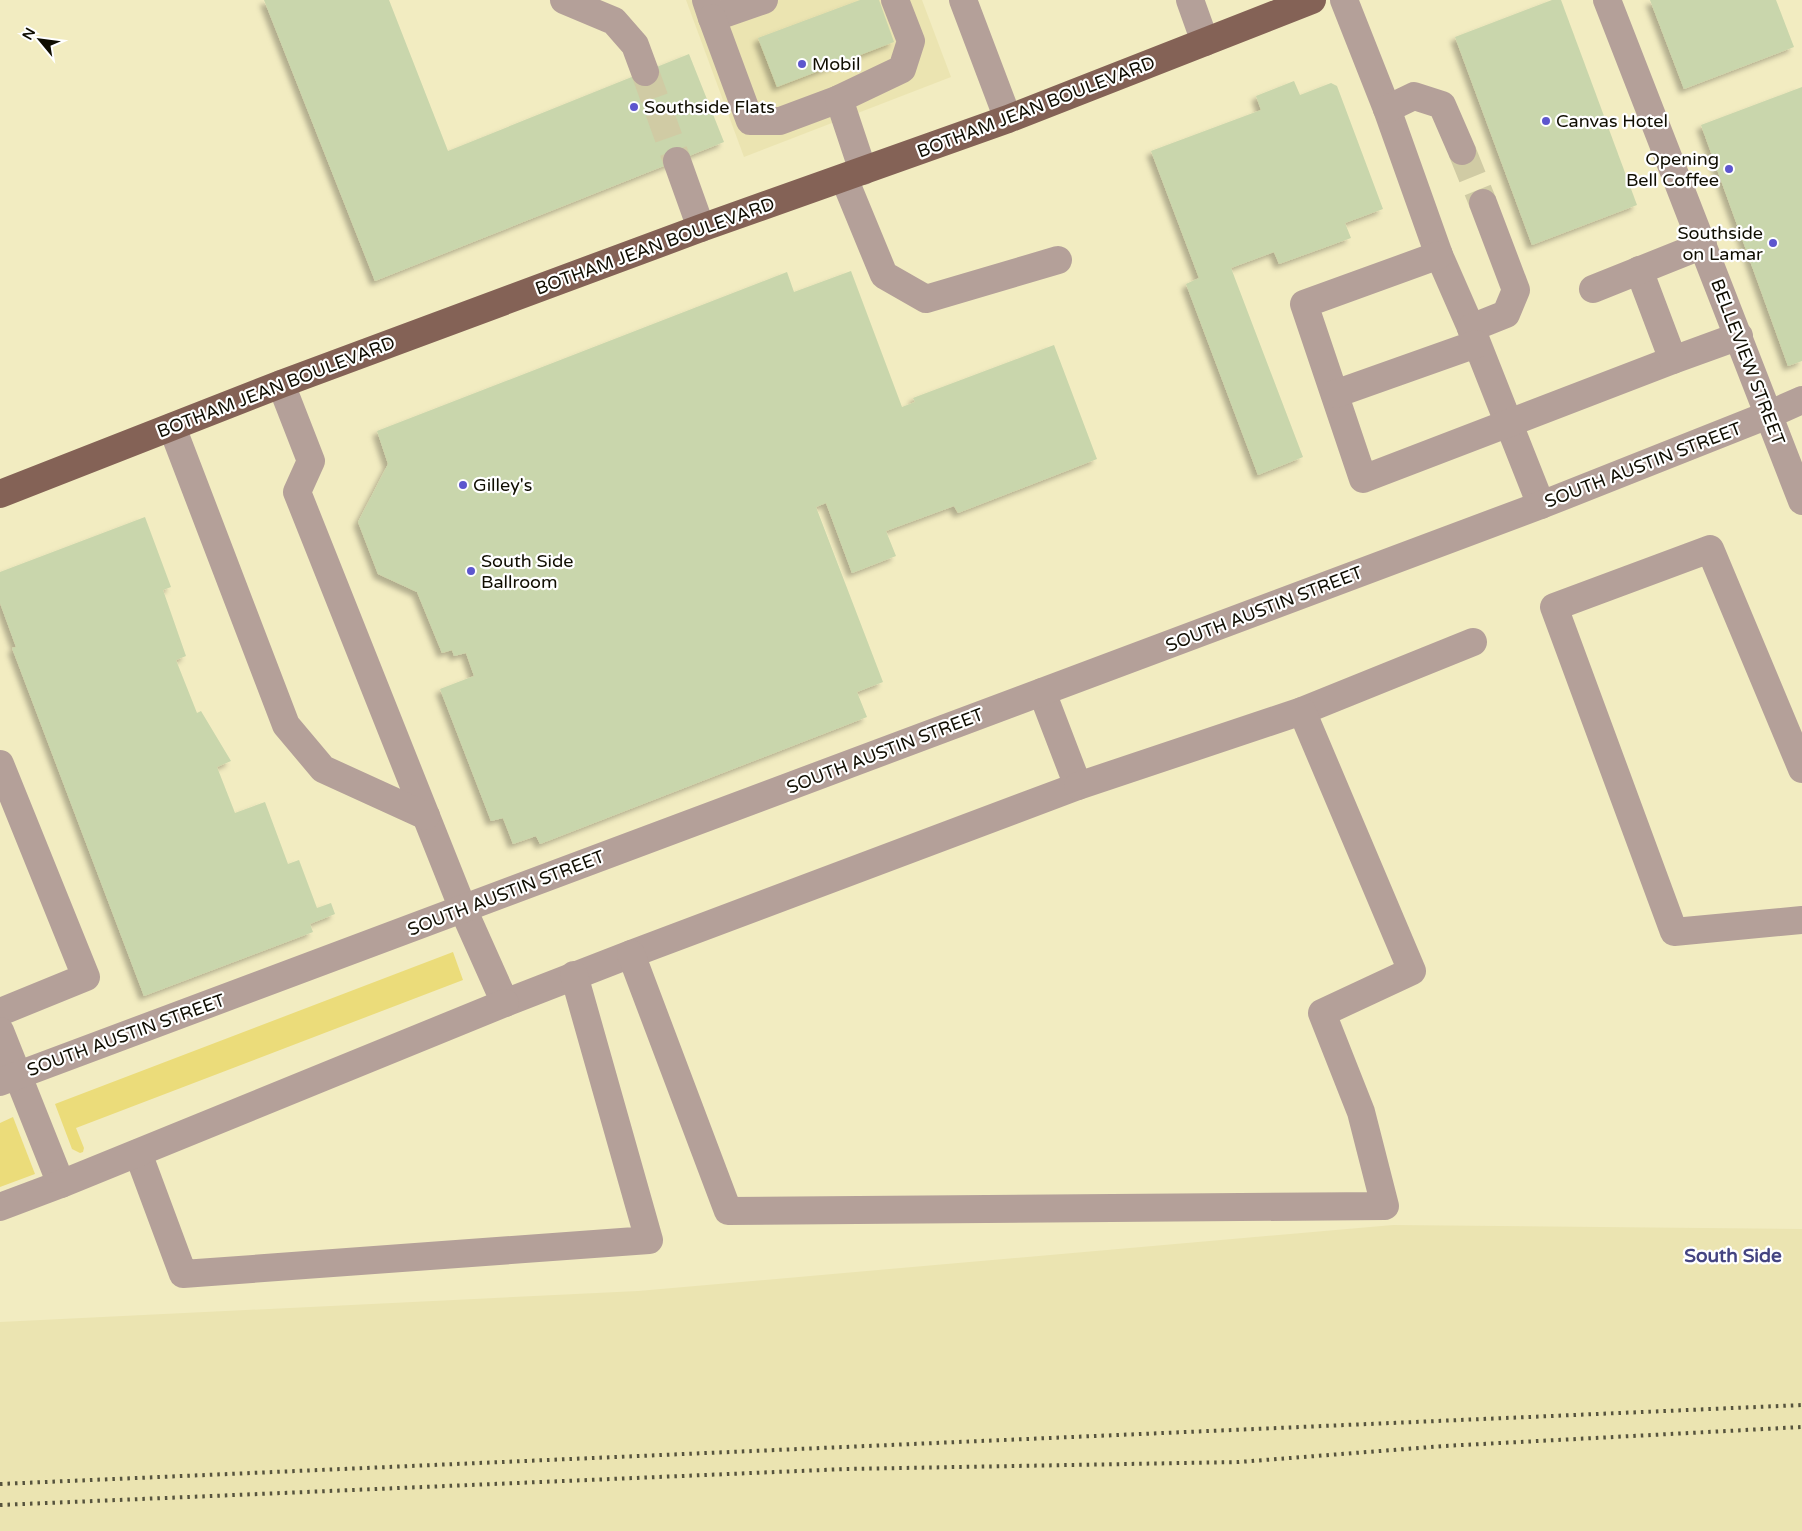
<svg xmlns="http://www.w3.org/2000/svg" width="1802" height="1531" viewBox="0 0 1802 1531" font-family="'Varela Round',sans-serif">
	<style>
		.built { fill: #ebe4b1 }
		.green { fill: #ebdc7a }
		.building { fill: #c9d6ac; filter: url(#shadow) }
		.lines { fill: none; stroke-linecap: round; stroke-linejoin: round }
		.minor-tunnel { stroke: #d0cba4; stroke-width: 28; stroke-dasharray: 28 14; stroke-linecap: butt }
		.minor { stroke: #b4a099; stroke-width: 28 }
		.major { stroke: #846256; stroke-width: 28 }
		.rail { stroke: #56533d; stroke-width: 4; stroke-dasharray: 2.5 5; stroke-linecap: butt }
		.poi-dot { fill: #5d56ce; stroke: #fff; stroke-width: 2 }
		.labels { text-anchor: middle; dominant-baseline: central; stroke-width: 4.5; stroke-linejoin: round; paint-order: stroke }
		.poi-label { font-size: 18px; fill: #0f0d01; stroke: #fff; text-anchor: start }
		.street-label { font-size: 18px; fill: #0f0d01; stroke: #fff }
		.neighbourhood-label { font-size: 19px; font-weight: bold; fill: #444481; stroke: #fff }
	</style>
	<defs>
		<filter id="shadow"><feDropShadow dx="-4.5" dy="4.5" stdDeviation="2.5" flood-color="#0004"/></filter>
	</defs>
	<rect width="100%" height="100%" fill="#f2ecc1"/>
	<g class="built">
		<path d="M 686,0 L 922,0 L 951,77 L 744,157 Z"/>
		<path d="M 1393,1225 L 1802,1229 L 1802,1531 L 0,1531 L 0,1322 L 638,1291 Z"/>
	</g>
	<g class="green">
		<path d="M 453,952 L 463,980 L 76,1128 L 84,1148 L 83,1152 L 80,1153 L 72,1149 L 55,1104 Z"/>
		<path d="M 13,1117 L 35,1174 L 0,1187 L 0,1123 Z"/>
	</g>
	<g class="building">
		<path d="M 264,0 L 389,0 L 448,151 L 689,54 L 724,142 L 375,281 Z"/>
		<path d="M 860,0 L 879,0 L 894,42 L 777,87 L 758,38 Z"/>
		<path d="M 1552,0 L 1561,0 L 1637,205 L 1532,245 L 1455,37 Z"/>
		<path d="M 1650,0 L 1776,0 L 1794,47 L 1684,89 Z"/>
		<path d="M 1294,81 L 1300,95 L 1331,83 L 1337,86 L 1383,209 L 1345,223 L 1351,238 L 1279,264 L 1274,252 L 1231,268 L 1303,457 L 1258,475 L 1186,284 L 1199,278 L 1151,151 L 1261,110 L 1256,96 Z"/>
		<path d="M 1802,87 L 1802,361 L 1788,366 L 1701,125 Z"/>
		<path d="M 851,271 L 902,407 L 915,402 L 913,398 L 1054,345 L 1097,459 L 958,513 L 954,506 L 886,531 L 896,556 L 852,573 L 826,503 L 816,507 L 883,682 L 857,692 L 867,717 L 540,844 L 536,836 L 513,844 L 503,818 L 491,821 L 440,689 L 474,676 L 466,653 L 454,656 L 452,650 L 442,653 L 417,592 L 378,574 L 358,522 L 388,464 L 377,431 L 787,272 L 794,292 Z"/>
		<path d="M 145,517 L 171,587 L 163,590 L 186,656 L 176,660 L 197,713 L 201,711 L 231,761 L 217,767 L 235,813 L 265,802 L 288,864 L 299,860 L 317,908 L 331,903 L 335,914 L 310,924 L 313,932 L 144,996 L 12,648 L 16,647 L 0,603 L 0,572 Z"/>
	</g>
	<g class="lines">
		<g class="minor-tunnel">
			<path d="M 645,72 L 677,161"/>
			<path d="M 1462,151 L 1483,203"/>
		</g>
		<g class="minor">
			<path d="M 564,0 L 614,21 L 635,45 L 645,72"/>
			<path d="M 706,0 L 712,18 L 764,0"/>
			<path d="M 963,0 L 1008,119"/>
			<path d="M 1190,0 L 1205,42"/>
			<path d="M 1344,0 L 1387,109 L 1439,255 L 1471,328 L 1541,505"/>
			<path d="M 1607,0 L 1802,501"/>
			<path d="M 712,18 L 750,121 L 780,121 L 839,99"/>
			<path d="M 1387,109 L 1414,96 L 1442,105 L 1462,151"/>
			<path d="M 677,161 L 701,228"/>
			<path d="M 863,171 L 839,99 L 902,69 L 911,41 L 895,0"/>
			<path d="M 844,178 L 884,275 L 926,299 L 1058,260"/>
			<path d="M 1439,255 L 1304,304 L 1363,479 L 1673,360 L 1739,336"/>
			<path d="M 1639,270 L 1673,360"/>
			<path d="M 1593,289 L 1703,245"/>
			<path d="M 1471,328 L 1506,314 L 1516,290 L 1483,203"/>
			<path d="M 281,384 L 311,461 L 297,492 L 463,909 L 505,1003 L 631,954 L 1078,786 L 1042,692"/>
			<path d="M 1335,394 L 1476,344"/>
			<path d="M 172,427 L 286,725 L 323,769 L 426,816"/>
			<path d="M 1302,711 L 1473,642"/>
			<path d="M 0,764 L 86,977 L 0,1012"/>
			<path d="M 1802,769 L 1710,549 L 1554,607 L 1674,932 L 1802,920"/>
			<path d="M 631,954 L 728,1211 L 1385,1206 L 1361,1112 L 1322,1013 L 1412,971 L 1302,711 L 1078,786"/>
			<path d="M 0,1031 L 61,1184"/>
			<path d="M 0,1082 L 1541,505 L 1768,415 L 1802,400"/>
			<path d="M 138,1153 L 183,1274 L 649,1240 L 574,975"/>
			<path d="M 0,1207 L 61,1184 L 505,1003"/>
		</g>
		<path class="major" d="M 0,494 L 281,384 L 701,228 L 1008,119 L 1312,0"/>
		<g class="rail">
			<path d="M 0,1484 L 1802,1405"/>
			<path d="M 0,1505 L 846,1469 L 1239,1462 L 1444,1446 L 1802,1427"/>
		</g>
	</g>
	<g class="poi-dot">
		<circle cx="802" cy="64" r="5"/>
		<circle cx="634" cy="107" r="5"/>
		<circle cx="1546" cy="121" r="5"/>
		<circle cx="1729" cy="169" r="5"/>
		<circle cx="1773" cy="243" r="5"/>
		<circle cx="463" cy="485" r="5"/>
		<circle cx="471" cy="571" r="5"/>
	</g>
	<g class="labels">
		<g class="poi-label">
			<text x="812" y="64">Mobil</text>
			<text x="644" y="107">Southside Flats</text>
			<text x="1556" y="121">Canvas Hotel</text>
			<text x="1719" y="159" text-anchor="end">Opening<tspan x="1719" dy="21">Bell Coffee</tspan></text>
			<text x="1763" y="233" text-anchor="end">Southside<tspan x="1763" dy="21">on Lamar</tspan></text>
			<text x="473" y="485">Gilley's</text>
			<text x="481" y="561">South Side<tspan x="481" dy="21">Ballroom</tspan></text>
		</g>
		<g class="street-label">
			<text transform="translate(1036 107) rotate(-21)">BOTHAM JEAN BOULEVARD</text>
			<text transform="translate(655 246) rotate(-20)">BOTHAM JEAN BOULEVARD</text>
			<text transform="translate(1748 362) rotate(69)">BELLEVIEW STREET</text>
			<text transform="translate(276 387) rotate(-21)">BOTHAM JEAN BOULEVARD</text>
			<text transform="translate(1643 465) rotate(-21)">SOUTH AUSTIN STREET</text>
			<text transform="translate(1264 609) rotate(-21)">SOUTH AUSTIN STREET</text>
			<text transform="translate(885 751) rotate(-21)">SOUTH AUSTIN STREET</text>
			<text transform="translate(506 893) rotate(-21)">SOUTH AUSTIN STREET</text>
			<text transform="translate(126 1035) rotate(-20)">SOUTH AUSTIN STREET</text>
		</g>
		<g class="neighbourhood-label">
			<text x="1733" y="1256">South Side</text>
		</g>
	</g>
	<g transform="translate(40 40) rotate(299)" stroke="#ffffff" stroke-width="4" paint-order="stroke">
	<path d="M0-4L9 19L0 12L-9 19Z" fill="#0f0d01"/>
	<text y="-8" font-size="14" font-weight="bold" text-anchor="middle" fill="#0f0d01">N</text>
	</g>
</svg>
